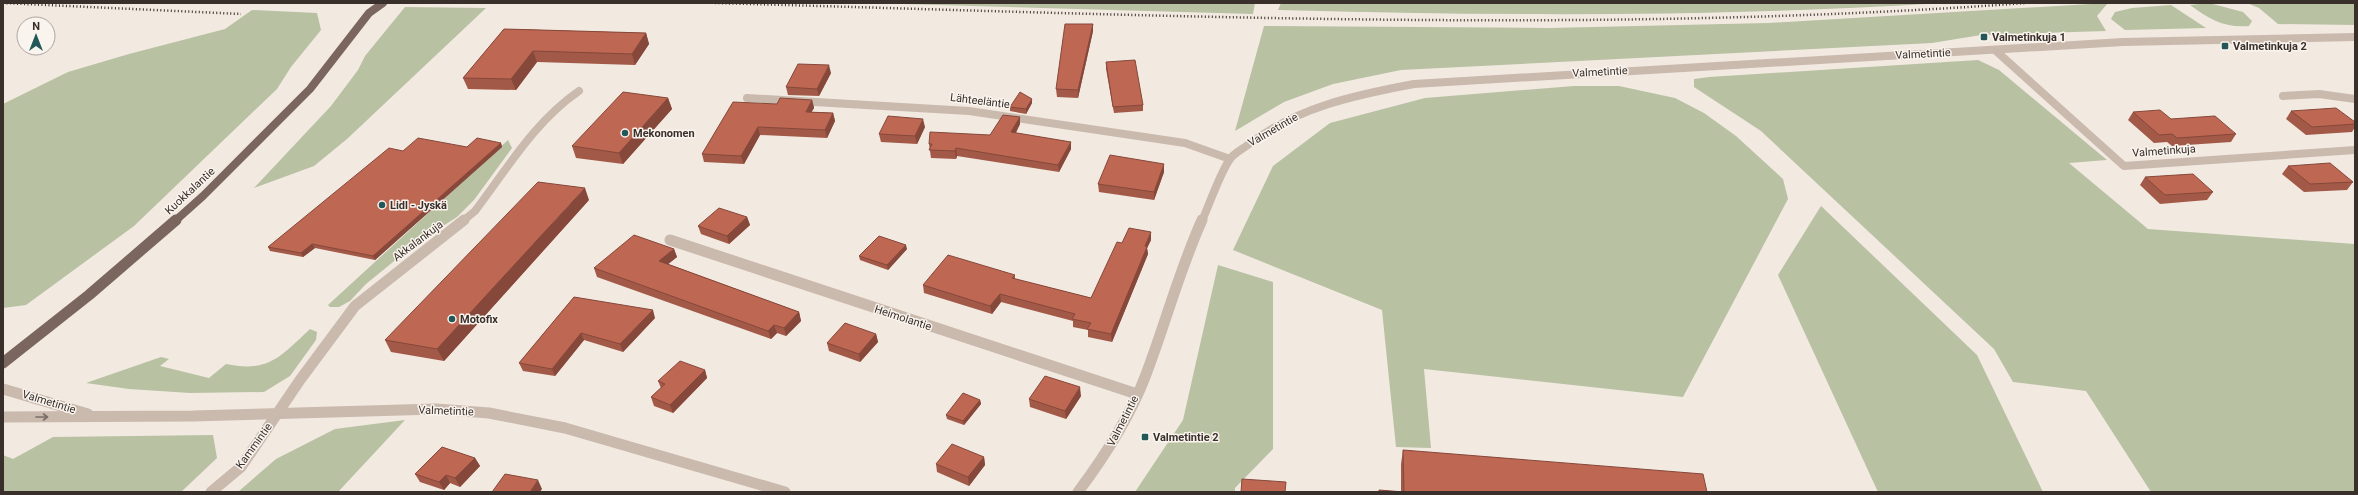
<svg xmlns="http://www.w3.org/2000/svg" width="2358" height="495" viewBox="0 0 2358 495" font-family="Roboto,sans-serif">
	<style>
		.green { fill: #b8c1a2 }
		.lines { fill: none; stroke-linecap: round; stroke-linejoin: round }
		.minor-far1 { stroke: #cab9ad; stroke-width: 8 }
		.minor { stroke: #cab9ad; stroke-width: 11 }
		.major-far1 { stroke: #7a665e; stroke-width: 8 }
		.major { stroke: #7a665e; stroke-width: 11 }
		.rail { stroke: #392f2b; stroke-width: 2.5; stroke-dasharray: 1 2.5; stroke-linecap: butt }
		.wall { fill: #a35947 }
		.shaded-wall { fill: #85483a }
		.building { fill: #be6753; stroke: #85483a }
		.oneway { stroke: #7a6d66 }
		.poi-dot { fill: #235758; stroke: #faf4ee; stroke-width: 1.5 }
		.labels { text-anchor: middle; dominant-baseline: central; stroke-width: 3; stroke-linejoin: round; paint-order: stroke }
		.poi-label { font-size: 11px; font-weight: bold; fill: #392f2b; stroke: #faf4ee; text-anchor: start }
		.street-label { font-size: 11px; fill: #392f2b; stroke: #faf4ee }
	</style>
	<rect width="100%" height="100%" fill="#f2e9e1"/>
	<g class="green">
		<path d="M 868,3 L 1255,3 L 1253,14 Z"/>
		<path d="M 1281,3 L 1942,3 C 1721,17 1499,16 1278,10 Z"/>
		<path d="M 2108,3 L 2097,16 L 2106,31 L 1981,35 L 1932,43 L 1401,70 L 1333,84 L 1284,102 L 1235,131 L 1264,26 L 1550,28 L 1768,23 Z"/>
		<path d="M 2209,3 L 2243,12 L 2252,21 L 2249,26 C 2224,28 2209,19 2190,5 Z"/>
		<path d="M 2247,3 L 2355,3 L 2355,25 L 2278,24 L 2259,8 Z"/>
		<path d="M 2171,5 L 2206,28 L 2125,30 L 2111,19 L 2115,12 L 2132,8 Z"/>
		<path d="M 405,7 L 486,8 L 347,139 L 314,166 L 254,188 L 331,106 L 358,70 L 365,56 Z"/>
		<path d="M 252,10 L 317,13 L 321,30 L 291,67 L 277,89 L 134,226 L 26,305 L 3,308 L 3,104 L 68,72 L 129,54 L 225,29 Z"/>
		<path d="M 1978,60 L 1999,70 L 2107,160 L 2069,163 L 2148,229 L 2355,244 L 2355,492 L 2151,492 L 2086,391 L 2013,382 L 1994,349 L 1761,131 L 1694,87 L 1694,79 L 1709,77 Z"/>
		<path d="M 1574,86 L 1619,86 L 1675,98 L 1704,113 L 1736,136 L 1783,179 L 1788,199 L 1683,397 L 1424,369 L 1431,448 L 1396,447 L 1382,310 L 1233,250 L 1273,166 L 1330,123 L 1425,98 Z"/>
		<path d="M 508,140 L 512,148 L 474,200 L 457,217 L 415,244 L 366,284 L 350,301 L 339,307 L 330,307 L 328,305 Z"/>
		<path d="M 1821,206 L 1977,355 L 2043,492 L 1878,492 L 1778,275 Z"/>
		<path d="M 1218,265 L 1273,282 L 1273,449 L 1235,488 L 1235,492 L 1135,492 L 1183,420 Z"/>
		<path d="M 310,329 L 317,332 L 316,340 L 290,376 L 264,392 L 190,393 L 129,389 L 86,383 L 161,357 L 169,359 L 160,366 L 209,378 L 226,364 C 269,373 281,356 310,329 Z"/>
		<path d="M 405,420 L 338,492 L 238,492 L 276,459 L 335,429 Z"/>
		<path d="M 213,435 L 217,458 L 181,492 L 3,492 L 3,455 L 13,459 L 53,437 Z"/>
	</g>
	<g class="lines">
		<g class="minor-far1">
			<path d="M 1995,50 L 2124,166 L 2355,150"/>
			<path d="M 2283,96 L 2319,94 L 2355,99"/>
			<path d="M 747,98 L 969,111 L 1185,143 L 1230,159"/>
			<path d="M 463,221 L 475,211 C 507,169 535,121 579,91"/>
			<path d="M 1202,221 C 1209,205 1221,171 1230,159 C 1234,153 1243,149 1249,144 C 1298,107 1355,95 1414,84 L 2123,42 L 2355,37"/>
		</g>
		<g class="minor">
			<path d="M 670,240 L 1137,394"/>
			<path d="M 3,389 L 88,414"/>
			<path d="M 3,417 L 193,416 L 436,409 L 489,413 L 565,428 L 785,492"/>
			<path d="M 211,492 L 241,467 L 300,380 L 355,306 L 464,220"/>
			<path d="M 1078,492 C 1105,456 1129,419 1145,377 C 1165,325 1179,271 1202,220"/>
		</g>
		<path class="major-far1" d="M 175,221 L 203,196 L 310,89 L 369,13 L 383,3"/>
		<path class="major" d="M 3,363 L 89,295 L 176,220"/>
		<g class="rail">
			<path d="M 3,3 L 241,14"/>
			<path d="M 715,3 C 1152,15 1590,35 2026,3"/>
		</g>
	</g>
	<g class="wall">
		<path d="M 1093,24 L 1093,31 L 1078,98 L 1057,97 L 1056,89 Z"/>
		<path d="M 504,29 L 646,33 L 649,44 L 635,65 L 537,62 L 516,90 L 468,89 L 463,78 Z"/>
		<path d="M 1106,62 L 1143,105 L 1143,111 L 1114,113 L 1106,69 Z"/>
		<path d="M 831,73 L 819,96 L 788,95 L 786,87 Z"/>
		<path d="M 668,98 L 672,109 L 623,164 L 576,158 L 572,146 Z"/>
		<path d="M 812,100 L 814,108 L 811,112 L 833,113 L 835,121 L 827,138 L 760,135 L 744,164 L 704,162 L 702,154 L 777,104 Z"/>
		<path d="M 1032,103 L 1026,114 L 1010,111 L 1010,107 Z"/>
		<path d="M 2291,111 L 2355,122 L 2355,127 L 2352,132 L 2306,135 L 2286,119 Z"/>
		<path d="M 2133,112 L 2171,119 L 2236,134 L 2231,142 L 2172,146 L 2167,142 L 2154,143 L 2128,120 Z"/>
		<path d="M 1020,117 L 1020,124 L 1016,133 L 1071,142 L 1071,149 L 1059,172 L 957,156 L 956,159 L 931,158 L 929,144 L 990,135 Z"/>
		<path d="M 925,127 L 917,144 L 881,142 L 879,134 Z"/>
		<path d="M 501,143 L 502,147 L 375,260 L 315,248 L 303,257 L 270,251 L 268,247 L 403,151 L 467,147 Z"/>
		<path d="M 2288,166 L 2353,182 L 2347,190 L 2304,192 L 2282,174 Z"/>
		<path d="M 1164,172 L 1154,200 L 1099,192 L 1098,184 Z"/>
		<path d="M 2145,177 L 2213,192 L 2207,200 L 2160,204 L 2140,185 Z"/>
		<path d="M 589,200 L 444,361 L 391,352 L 385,340 Z"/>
		<path d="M 747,217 L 750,225 L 729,244 L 701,234 L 698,226 Z"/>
		<path d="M 1151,232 L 1151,240 L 1147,248 L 1148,254 L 1112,342 L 1088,337 L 1088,330 L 1073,327 L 1073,321 L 1001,302 L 992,314 L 924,293 L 923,285 L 1015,275 L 1015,279 L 1091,298 L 1122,243 Z"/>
		<path d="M 674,249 L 677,257 L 668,264 L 799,312 L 801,321 L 786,336 L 777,333 L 771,339 L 597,277 L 594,268 Z"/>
		<path d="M 907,249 L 888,270 L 860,260 L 859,256 Z"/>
		<path d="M 574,297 L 655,318 L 623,352 L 584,340 L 555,376 L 523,371 L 519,363 Z"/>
		<path d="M 876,334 L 878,342 L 860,362 L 829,351 L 827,343 Z"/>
		<path d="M 705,370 L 707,378 L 673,413 L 654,406 L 651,397 L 661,388 L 658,381 Z"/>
		<path d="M 1081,396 L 1066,419 L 1030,407 L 1029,399 Z"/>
		<path d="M 980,400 L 981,404 L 964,425 L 947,419 L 946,415 Z"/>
		<path d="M 1403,450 L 1707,492 L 1378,492 L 1379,490 L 1401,492 L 1401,464 Z"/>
		<path d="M 984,457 L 985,465 L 969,486 L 937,472 L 936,464 Z"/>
		<path d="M 475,458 L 480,466 L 460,487 L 450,483 L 444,490 L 420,482 L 415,474 Z"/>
	</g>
	<g class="shaded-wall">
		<path d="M 1093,24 L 1093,31 L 1078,98 L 1078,90 Z"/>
		<path d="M 646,33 L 649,44 L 635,65 L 632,54 Z"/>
		<path d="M 533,51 L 537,62 L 516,90 L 511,79 Z"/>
		<path d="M 829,65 L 831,73 L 819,96 L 817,89 Z"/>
		<path d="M 668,98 L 672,109 L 623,164 L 619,153 Z"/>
		<path d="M 1032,99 L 1032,103 L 1026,114 L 1026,109 Z"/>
		<path d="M 812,100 L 814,108 L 807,120 L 806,112 Z"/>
		<path d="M 833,113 L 835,121 L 827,138 L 825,130 Z"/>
		<path d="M 1020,117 L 1020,124 L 1012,139 L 1011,132 Z"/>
		<path d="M 923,119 L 925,127 L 917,144 L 915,136 Z"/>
		<path d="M 758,127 L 760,135 L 744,164 L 741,156 Z"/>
		<path d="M 1071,142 L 1071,149 L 1059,172 L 1058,165 Z"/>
		<path d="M 501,143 L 502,147 L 375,260 L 373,256 Z"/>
		<path d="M 956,148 L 957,156 L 956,159 L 955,151 Z"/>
		<path d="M 1164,164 L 1164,172 L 1154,200 L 1154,192 Z"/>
		<path d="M 585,188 L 589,200 L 444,361 L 437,349 Z"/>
		<path d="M 747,217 L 750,225 L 729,244 L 727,236 Z"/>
		<path d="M 1151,232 L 1151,240 L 1147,248 L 1148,254 L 1112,342 L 1111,334 L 1145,246 Z"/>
		<path d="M 312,244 L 315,248 L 303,257 L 301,253 Z"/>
		<path d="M 906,245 L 907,249 L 888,270 L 887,265 Z"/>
		<path d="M 674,249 L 677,257 L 662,269 L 659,261 Z"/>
		<path d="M 1000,294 L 1001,302 L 992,314 L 990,306 Z"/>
		<path d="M 653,310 L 655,318 L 623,352 L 620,344 Z"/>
		<path d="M 799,312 L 801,321 L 786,336 L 784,328 Z"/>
		<path d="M 774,325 L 777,333 L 771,339 L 768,331 Z"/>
		<path d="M 581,333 L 584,340 L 555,376 L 552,369 Z"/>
		<path d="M 876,334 L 878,342 L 860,362 L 859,354 Z"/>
		<path d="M 705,370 L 707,378 L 673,413 L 670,405 Z"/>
		<path d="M 1080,387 L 1081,396 L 1066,419 L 1065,411 Z"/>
		<path d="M 980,400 L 981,404 L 964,425 L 963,421 Z"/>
		<path d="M 984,457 L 985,465 L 969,486 L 968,477 Z"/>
		<path d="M 475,458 L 480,466 L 460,487 L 455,478 Z"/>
		<path d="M 446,475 L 450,483 L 444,490 L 439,482 Z"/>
		<path d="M 538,480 L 542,489 L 540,492 L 530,492 Z"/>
	</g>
	<g class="building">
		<path d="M 1065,24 L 1093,24 L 1078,90 L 1056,89 Z"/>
		<path d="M 504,29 L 646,33 L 632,54 L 533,51 L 511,79 L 463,78 Z"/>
		<path d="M 1135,60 L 1143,105 L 1113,107 L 1106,62 Z"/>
		<path d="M 798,64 L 829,65 L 817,89 L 786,87 Z"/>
		<path d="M 623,92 L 668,98 L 619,153 L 572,146 Z"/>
		<path d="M 1020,92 L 1032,99 L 1026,109 L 1010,107 Z"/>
		<path d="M 780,98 L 812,100 L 806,112 L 833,113 L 825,130 L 758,127 L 741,156 L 702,154 L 733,102 L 777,104 Z"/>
		<path d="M 2336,108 L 2355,122 L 2355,124 L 2312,127 L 2291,111 Z"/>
		<path d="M 2160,110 L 2171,119 L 2215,116 L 2236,134 L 2177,138 L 2172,134 L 2159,135 L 2133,112 Z"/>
		<path d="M 1003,115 L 1020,117 L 1011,132 L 1071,142 L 1058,165 L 956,148 L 955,151 L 929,150 L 932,144 L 929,144 L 930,132 L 990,135 Z"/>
		<path d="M 888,116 L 923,119 L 915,136 L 879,134 Z"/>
		<path d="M 418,138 L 467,147 L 477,138 L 501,143 L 373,256 L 312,244 L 301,253 L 268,247 L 389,148 L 403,151 Z"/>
		<path d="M 1110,155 L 1164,164 L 1154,192 L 1098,184 Z"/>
		<path d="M 2330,163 L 2353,182 L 2310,184 L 2288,166 Z"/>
		<path d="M 2193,174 L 2213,192 L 2165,195 L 2145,177 Z"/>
		<path d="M 538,182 L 585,188 L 437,349 L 385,340 Z"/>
		<path d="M 719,208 L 747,217 L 727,236 L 698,226 Z"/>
		<path d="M 1129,228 L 1151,232 L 1145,246 L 1147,247 L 1111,334 L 1087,329 L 1091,323 L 1072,319 L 1075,314 L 1000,294 L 990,306 L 923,285 L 948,255 L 1015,275 L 1012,278 L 1091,298 L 1117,242 L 1122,243 Z"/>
		<path d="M 634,235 L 674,249 L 659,261 L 799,312 L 784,328 L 774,325 L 768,331 L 594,268 Z"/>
		<path d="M 879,236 L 906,245 L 887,265 L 859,256 Z"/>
		<path d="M 574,297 L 653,310 L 620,344 L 581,333 L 552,369 L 519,363 Z"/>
		<path d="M 845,323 L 876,334 L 859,354 L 827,343 Z"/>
		<path d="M 680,361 L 705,370 L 670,405 L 651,397 L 665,384 L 658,381 Z"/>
		<path d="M 1045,376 L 1080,387 L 1065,411 L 1029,399 Z"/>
		<path d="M 963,393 L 980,400 L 963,421 L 946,415 Z"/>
		<path d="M 952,444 L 984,457 L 968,477 L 936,464 Z"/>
		<path d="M 442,447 L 475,458 L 455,478 L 446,475 L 439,482 L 415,474 Z"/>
		<path d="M 1403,450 L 1703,474 L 1707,492 L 1379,492 L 1379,490 L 1404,492 Z"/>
		<path d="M 505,474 L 538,480 L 530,492 L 492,492 Z"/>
		<path d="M 1242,479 L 1286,482 L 1285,492 L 1241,492 Z"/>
	</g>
	<defs><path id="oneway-shaft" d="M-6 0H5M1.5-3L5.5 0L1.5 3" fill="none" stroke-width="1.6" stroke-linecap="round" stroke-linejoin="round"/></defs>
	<use class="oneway" href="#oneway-shaft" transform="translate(42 417)"/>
	<g class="poi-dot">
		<rect x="1980" y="33" width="8" height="8" rx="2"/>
		<rect x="2221" y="42" width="8" height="8" rx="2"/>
		<circle cx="625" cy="133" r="4"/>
		<circle cx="382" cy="205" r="4"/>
		<circle cx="452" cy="319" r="4"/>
		<rect x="1141" y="433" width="8" height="8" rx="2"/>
	</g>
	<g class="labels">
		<g class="poi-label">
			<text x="1992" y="37">Valmetinkuja 1</text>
			<text x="2233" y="46">Valmetinkuja 2</text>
			<text x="633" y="133">Mekonomen</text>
			<text x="390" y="205">Lidl - Jyskä</text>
			<text x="460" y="319">Motofix</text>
			<text x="1153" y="437">Valmetintie 2</text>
		</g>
		<g class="street-label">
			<text transform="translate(1923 54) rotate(-3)">Valmetintie</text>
			<text transform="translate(1600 72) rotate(-3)">Valmetintie</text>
			<text transform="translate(980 101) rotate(7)">Lähteeläntie</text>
			<text transform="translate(1273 130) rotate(-30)">Valmetintie</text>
			<text transform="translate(2164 151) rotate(-4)">Valmetinkuja</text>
			<text transform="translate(190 191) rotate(-43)">Kuokkalantie</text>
			<text transform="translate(418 241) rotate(-37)">Akkalankuja</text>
			<text transform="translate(903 318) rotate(18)">Heimolantie</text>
			<text transform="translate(49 402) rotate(17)">Valmetintie</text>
			<text transform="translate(446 411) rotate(2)">Valmetintie</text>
			<text transform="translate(1123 421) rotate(-63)">Valmetintie</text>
			<text transform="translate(254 446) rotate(-54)">Kammintie</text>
		</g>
	</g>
	<rect width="2358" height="495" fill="none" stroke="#392f2b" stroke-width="8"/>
	<g transform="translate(36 36)"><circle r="19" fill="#faf4ee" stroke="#ada5a0"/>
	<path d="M0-3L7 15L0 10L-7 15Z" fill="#235758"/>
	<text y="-6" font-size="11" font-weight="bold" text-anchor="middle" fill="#392f2b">N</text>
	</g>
</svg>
